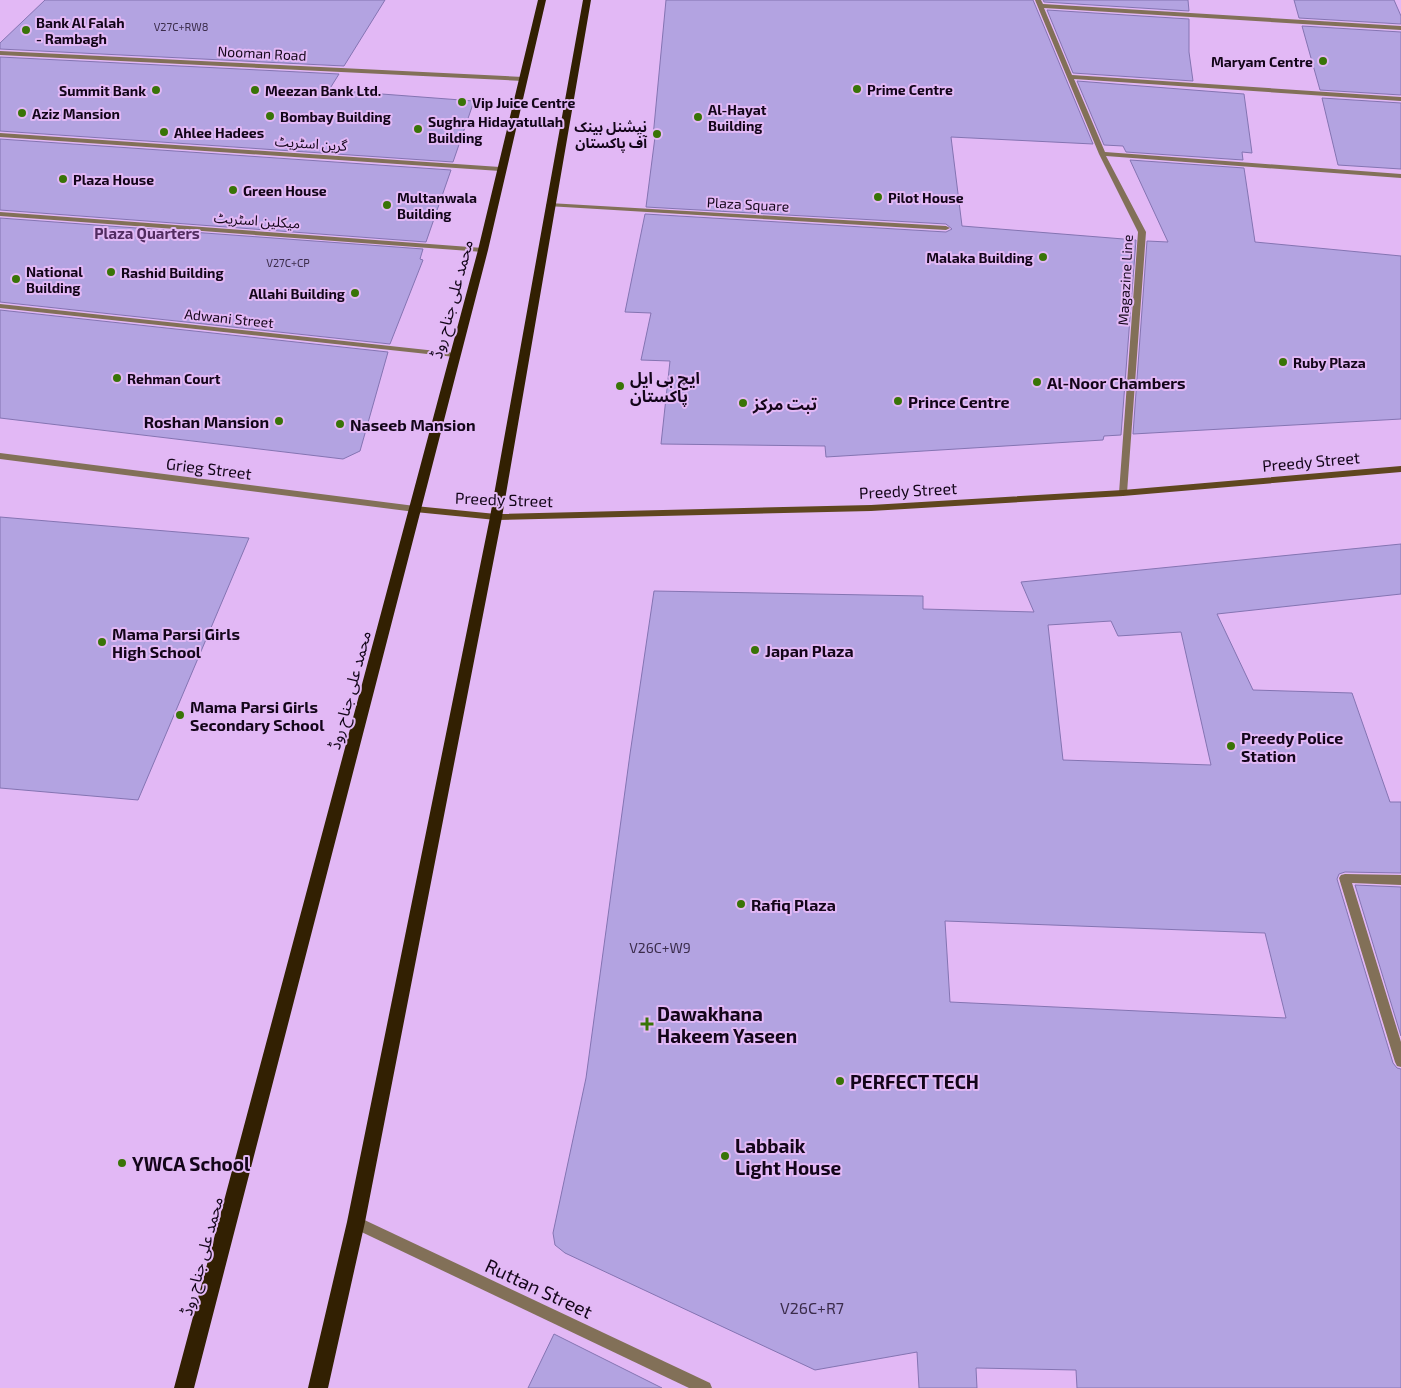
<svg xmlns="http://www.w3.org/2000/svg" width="1401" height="1388" viewBox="0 0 1401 1388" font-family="'Exo 2','Noto Sans Arabic',sans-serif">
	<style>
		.building { fill: #b3a3e1; stroke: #8474b2; fill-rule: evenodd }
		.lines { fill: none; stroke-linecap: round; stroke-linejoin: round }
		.minor { fill: #827058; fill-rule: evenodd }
		.secondary { fill: #5f461f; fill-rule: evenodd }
		.trunk { fill: #322002; fill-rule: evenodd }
		.poi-dot { fill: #397407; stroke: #e2b8f5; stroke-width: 2 }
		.labels { text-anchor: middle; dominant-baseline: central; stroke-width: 4; stroke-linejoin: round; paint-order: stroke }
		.far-number-label { font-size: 11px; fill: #3b2c4b }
		.far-poi-label { font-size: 14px; font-weight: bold; fill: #130519; stroke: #e2b8f5; text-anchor: start }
		.far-street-label { font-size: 14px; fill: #130519; stroke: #e2b8f5 }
		.number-label { font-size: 14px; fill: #3b2c4b }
		.far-neighbourhood-label { font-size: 15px; font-weight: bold; fill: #512c60; stroke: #e2b8f5 }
		.street-label { font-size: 16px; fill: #130519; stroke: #e2b8f5 }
		.poi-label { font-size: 16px; font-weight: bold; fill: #130519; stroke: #e2b8f5; text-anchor: start }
		.near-number-label { font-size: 16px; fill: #3b2c4b }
		.near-poi-label { font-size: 19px; font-weight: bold; fill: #130519; stroke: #e2b8f5; text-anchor: start }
		.near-street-label { font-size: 19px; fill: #130519; stroke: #e2b8f5 }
	</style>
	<rect width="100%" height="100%" fill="#e2b8f5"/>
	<g class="building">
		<path d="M 45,0 L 385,0 L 344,66 L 0,49 L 0,43 Z"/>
		<path d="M 666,0 L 1033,0 L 1093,144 L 951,137 L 962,226 L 1136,240 L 1121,435 L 1104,436 L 1103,440 L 826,457 L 825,446 L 661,444 L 670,361 L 641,360 L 651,313 L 625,312 L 645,214 L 946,232 L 952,229 L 946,224 L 646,207 L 655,137 L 653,137 Z"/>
		<path d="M 1043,0 L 1188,0 L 1189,11 L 1044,2 Z"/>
		<path d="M 1294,0 L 1394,0 L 1401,16 L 1401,24 L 1299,18 Z"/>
		<path d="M 1047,10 L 1189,19 L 1189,52 L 1193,81 L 1073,73 Z"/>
		<path d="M 1302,26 L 1401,32 L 1401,95 L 1320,90 Z"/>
		<path d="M 0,57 L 339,74 L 329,90 L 474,101 L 453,162 L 0,131 Z"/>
		<path d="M 1077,81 L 1244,94 L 1252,153 L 1242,152 L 1243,160 L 1126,152 L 1123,146 L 1104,145 Z"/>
		<path d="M 1322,98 L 1401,103 L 1401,169 L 1338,165 Z"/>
		<path d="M 0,139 L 451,170 L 426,242 L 0,210 Z"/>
		<path d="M 1130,160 L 1244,168 L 1255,242 L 1401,256 L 1401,419 L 1133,434 L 1147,241 L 1168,242 Z"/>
		<path d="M 0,218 L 423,249 L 420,259 L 423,260 L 390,344 L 0,302 Z"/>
		<path d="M 0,310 L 388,352 L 360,451 L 343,459 L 0,418 Z"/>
		<path d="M 0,517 L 249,538 L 138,800 L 0,788 Z"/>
		<path d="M 1401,544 L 1401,594 L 1217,614 L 1253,690 L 1352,693 L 1390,802 L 1401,802 L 1401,873 L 1345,872 L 1339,874 L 1337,879 L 1393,1063 L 1397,1068 L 1401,1069 L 1401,1388 L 1077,1388 L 1076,1370 L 976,1368 L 977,1388 L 919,1388 L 917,1352 L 815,1370 L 565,1253 L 555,1245 L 553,1233 L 586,1078 L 630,754 L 654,591 L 923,596 L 923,609 L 1034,612 L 1021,582 ZM 1111,621 L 1118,636 L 1181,632 L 1211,765 L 1063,760 L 1048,625 ZM 945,921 L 1265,933 L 1286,1018 L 950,1002 Z"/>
		<path d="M 1355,885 L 1401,887 L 1401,1036 Z"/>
		<path d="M 554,1334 L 662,1388 L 528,1388 Z"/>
	</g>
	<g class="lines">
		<g class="minor">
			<path d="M 1035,0 L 1041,0 L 1043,4 L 1401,26 L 1401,30 L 1044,8 L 1072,75 L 1401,97 L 1401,101 L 1074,79 L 1105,152 L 1401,174 L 1401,178 L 1106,156 L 1146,232 L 1127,493 L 1123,496 L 1119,493 L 1138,232 L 1099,154 Z"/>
			<path d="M 0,51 L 523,77 L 526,79 L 523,81 L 0,55 Z"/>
			<path d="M 0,133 L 500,167 L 503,169 L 500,171 L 0,137 Z"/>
			<path d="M 549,203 L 946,226 L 950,228 L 946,230 L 547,206 L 546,205 Z"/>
			<path d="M 0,212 L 483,248 L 487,250 L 483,252 L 0,216 Z"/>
			<path d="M 0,304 L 455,353 L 459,355 L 455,357 L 0,308 Z"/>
			<path d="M 0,453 L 415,506 L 419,509 L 415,512 L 0,459 Z"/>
			<path d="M 1345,874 L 1401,875 L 1401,885 L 1352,883 L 1401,1042 L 1401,1067 L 1397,1066 L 1395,1062 L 1339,878 L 1341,875 Z"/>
			<path d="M 356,1216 L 710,1383 L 712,1388 L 689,1388 L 351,1227 L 349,1222 L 351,1217 Z"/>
		</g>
		<path class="secondary" d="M 1401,466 L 1401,472 L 1123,496 L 871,511 L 496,520 L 415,512 L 411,509 L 415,506 L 496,514 L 871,505 L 1123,490 Z"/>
		<g class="trunk">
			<path d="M 538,0 L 546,0 L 488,250 L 194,1388 L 174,1388 L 478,250 Z"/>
			<path d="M 583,0 L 591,0 L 502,517 L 365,1222 L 328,1388 L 308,1388 L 347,1222 L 490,517 Z"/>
		</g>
	</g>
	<g class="poi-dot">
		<circle cx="26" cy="30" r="5"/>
		<circle cx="1323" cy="61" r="5"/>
		<circle cx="857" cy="89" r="5"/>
		<circle cx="156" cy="90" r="5"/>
		<circle cx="255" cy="90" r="5"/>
		<circle cx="462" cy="102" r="5"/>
		<circle cx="22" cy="113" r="5"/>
		<circle cx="270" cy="116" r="5"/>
		<circle cx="698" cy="117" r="5"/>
		<circle cx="418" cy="129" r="5"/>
		<circle cx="164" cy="132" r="5"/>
		<circle cx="657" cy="134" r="5"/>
		<circle cx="63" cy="179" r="5"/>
		<circle cx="233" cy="190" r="5"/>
		<circle cx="878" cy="197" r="5"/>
		<circle cx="387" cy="205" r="5"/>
		<circle cx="1043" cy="257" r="5"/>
		<circle cx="111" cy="272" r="5"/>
		<circle cx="16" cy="279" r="5"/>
		<circle cx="355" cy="293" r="5"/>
		<circle cx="1283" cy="362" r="5"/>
		<circle cx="117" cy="378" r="5"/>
		<circle cx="1037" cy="382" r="5"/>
		<circle cx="620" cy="386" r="5"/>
		<circle cx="898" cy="401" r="5"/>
		<circle cx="743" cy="403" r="5"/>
		<circle cx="279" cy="421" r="5"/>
		<circle cx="340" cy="424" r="5"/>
		<circle cx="102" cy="642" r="5"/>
		<circle cx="755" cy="650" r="5"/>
		<circle cx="180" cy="715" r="5"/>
		<circle cx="1231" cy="746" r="5"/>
		<circle cx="741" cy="904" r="5"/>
		<path d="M644.5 1016.5h5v5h5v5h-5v5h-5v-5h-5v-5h5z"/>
		<circle cx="840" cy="1081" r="5"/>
		<circle cx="725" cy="1156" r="5"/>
		<circle cx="122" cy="1163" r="5"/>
	</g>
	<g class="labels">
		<g class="far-number-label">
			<text x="181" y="26">V27C+RW8</text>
			<text x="288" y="262">V27C+CP</text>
		</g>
		<g class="far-poi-label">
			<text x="36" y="22">Bank Al Falah<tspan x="36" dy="16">- Rambagh</tspan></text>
			<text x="1313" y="61" text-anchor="end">Maryam Centre</text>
			<text x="867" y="89">Prime Centre</text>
			<text x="146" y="90" text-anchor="end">Summit Bank</text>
			<text x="265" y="90">Meezan Bank Ltd.</text>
			<text x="472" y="102">Vip Juice Centre</text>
			<text x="708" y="109">Al-Hayat<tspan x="708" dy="16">Building</tspan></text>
			<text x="32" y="113">Aziz Mansion</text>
			<text x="280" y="116">Bombay Building</text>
			<text x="428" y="121">Sughra Hidayatullah<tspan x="428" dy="16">Building</tspan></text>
			<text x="647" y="126" text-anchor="end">نیشنل بینک<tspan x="647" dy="16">آف پاکستان</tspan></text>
			<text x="174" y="132">Ahlee Hadees</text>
			<text x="73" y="179">Plaza House</text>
			<text x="243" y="190">Green House</text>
			<text x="397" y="197">Multanwala<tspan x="397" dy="16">Building</tspan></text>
			<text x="888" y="197">Pilot House</text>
			<text x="1033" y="257" text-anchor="end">Malaka Building</text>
			<text x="26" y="271">National<tspan x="26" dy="16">Building</tspan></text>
			<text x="121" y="272">Rashid Building</text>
			<text x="345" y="293" text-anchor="end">Allahi Building</text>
			<text x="1293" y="362">Ruby Plaza</text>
			<text x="127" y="378">Rehman Court</text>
		</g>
		<g class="far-street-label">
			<text transform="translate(262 53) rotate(3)">Nooman Road</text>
			<text transform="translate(311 143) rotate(4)">گرین اسٹریٹ</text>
			<text transform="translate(748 204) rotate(3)">Plaza Square</text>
			<text transform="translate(257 220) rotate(4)">میکلین اسٹریٹ</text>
			<text transform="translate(1125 280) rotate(-87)">Magazine Line</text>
			<text transform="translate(229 318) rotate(6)">Adwani Street</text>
		</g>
		<g class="number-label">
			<text x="660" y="947">V26C+W9</text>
		</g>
		<g class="far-neighbourhood-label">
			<text x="147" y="233">Plaza Quarters</text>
		</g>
		<g class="street-label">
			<text transform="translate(451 299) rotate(-75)">محمد علی جناح روڈ</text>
			<text transform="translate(1311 461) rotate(-5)">Preedy Street</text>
			<text transform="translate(209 468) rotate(7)">Grieg Street</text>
			<text transform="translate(908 490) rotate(-3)">Preedy Street</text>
			<text transform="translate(504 499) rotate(2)">Preedy Street</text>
			<text transform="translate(349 690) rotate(-75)">محمد علی جناح روڈ</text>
			<text transform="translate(201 1256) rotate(-75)">محمد علی جناح روڈ</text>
		</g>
		<g class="poi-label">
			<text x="630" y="377">ایچ بی ایل<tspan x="630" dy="18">پاکستان</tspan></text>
			<text x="1047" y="382">Al-Noor Chambers</text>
			<text x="908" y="401">Prince Centre</text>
			<text x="753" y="403">تبت مرکز</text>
			<text x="269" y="421" text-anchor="end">Roshan Mansion</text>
			<text x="350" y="424">Naseeb Mansion</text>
			<text x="112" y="633">Mama Parsi Girls<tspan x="112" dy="18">High School</tspan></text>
			<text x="765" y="650">Japan Plaza</text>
			<text x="190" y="706">Mama Parsi Girls<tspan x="190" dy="18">Secondary School</tspan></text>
			<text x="1241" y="737">Preedy Police<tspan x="1241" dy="18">Station</tspan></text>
			<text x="751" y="904">Rafiq Plaza</text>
		</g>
		<g class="near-number-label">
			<text x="812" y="1307">V26C+R7</text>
		</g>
		<g class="near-poi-label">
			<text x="657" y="1013">Dawakhana<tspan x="657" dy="22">Hakeem Yaseen</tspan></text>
			<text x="850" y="1081">PERFECT TECH</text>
			<text x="735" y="1145">Labbaik<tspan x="735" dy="22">Light House</tspan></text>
			<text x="132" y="1163">YWCA School</text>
		</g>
		<g class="near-street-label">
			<text transform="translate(539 1288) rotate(25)">Ruttan Street</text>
		</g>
	</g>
</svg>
